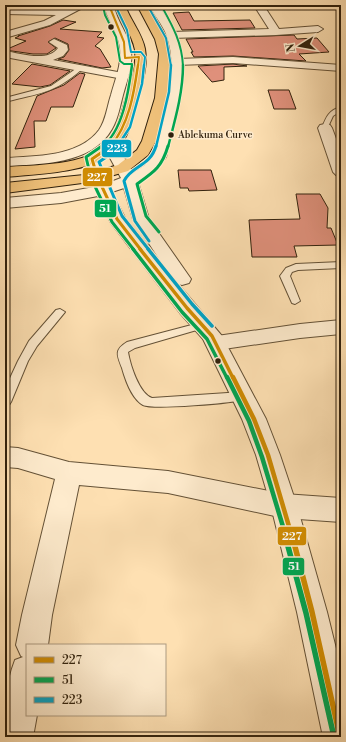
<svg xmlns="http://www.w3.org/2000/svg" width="346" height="742" viewBox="0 0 346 742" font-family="'Libre Bodoni',serif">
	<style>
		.building { fill: #df907b; stroke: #31210c }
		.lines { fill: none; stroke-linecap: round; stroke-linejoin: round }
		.service-casing { stroke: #645136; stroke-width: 2 }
		.minor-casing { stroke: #645136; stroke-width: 2 }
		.tertiary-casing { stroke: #645136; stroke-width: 2 }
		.primary-casing { stroke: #31210c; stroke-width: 2 }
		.service { fill: #feebcd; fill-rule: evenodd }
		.minor { fill: #feebcd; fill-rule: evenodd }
		.tertiary { fill: #feebcd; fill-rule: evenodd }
		.primary { fill: #efc079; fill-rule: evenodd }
		.bus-1-far5-casing { stroke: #feebcd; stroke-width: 3.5 }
		.bus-1-far4-casing { stroke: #feebcd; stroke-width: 4 }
		.bus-1-far3-casing { stroke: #feebcd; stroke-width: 5 }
		.bus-1-far2-casing { stroke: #feebcd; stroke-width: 6 }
		.bus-1-far1-casing { stroke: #feebcd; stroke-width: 8 }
		.bus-1-casing { stroke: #feebcd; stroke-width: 8 }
		.bus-2-far5-casing { stroke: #feebcd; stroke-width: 3.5 }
		.bus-2-far4-casing { stroke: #feebcd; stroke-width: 4 }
		.bus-2-far3-casing { stroke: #feebcd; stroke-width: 5 }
		.bus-2-far2-casing { stroke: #feebcd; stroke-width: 6 }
		.bus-2-far1-casing { stroke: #feebcd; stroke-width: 8 }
		.bus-2-casing { stroke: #feebcd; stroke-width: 8 }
		.bus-3-far3-casing { stroke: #feebcd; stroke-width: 3.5 }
		.bus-3-far2-casing { stroke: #feebcd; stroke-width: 4 }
		.bus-3-far1-casing { stroke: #feebcd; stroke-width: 5 }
		.bus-3-casing { stroke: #feebcd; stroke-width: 6 }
		.bus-1-far5 { stroke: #cf8b02; stroke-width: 2 }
		.bus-1-far4 { stroke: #cf8b02; stroke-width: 2.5 }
		.bus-1-far3 { stroke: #cf8b02; stroke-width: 3 }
		.bus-1-far2 { stroke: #cf8b02; stroke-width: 3.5 }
		.bus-1-far1 { stroke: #cf8b02; stroke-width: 4.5 }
		.bus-1 { stroke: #cf8b02; stroke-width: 5.5 }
		.bus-2-far5 { stroke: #00a651; stroke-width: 2 }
		.bus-2-far4 { stroke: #00a651; stroke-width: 2.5 }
		.bus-2-far3 { stroke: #00a651; stroke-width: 3 }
		.bus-2-far2 { stroke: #00a651; stroke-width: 3.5 }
		.bus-2-far1 { stroke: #00a651; stroke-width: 4.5 }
		.bus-2 { stroke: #00a651; stroke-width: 5.5 }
		.bus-3-far3 { stroke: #02a2c4; stroke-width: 2 }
		.bus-3-far2 { stroke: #02a2c4; stroke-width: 2.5 }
		.bus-3-far1 { stroke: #02a2c4; stroke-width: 3 }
		.bus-3 { stroke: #02a2c4; stroke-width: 3.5 }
		.bus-dot { fill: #31210c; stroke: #feebcd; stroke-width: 1.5 }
		.labels { text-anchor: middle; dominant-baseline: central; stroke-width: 3; stroke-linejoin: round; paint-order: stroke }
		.far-bus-label { font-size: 10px; fill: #31210c; stroke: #feebcd; text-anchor: start }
		.line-badge { stroke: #feebcd; stroke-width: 1.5 }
		.badge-label { font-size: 11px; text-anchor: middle; font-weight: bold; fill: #fff }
	</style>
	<rect width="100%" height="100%" fill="#fee0b2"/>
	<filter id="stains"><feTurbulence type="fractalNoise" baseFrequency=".005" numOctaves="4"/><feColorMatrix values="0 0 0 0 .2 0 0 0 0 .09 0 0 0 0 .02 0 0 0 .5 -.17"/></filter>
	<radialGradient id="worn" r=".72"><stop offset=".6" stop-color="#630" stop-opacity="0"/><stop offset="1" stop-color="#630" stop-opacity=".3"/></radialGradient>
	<g class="building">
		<path d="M 189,12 L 194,21 L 250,20 L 255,28 L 182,30 L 173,13 Z"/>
		<path d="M 63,20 L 76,22 L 60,29 L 102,32 L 97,37 L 104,38 L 95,46 L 100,49 L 111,67 L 102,68 L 58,59 L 64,57 L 69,50 L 68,44 L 55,38 L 48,42 L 56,48 L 47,54 L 33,54 L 5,50 L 26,41 L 15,38 L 19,36 L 18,36 L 50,26 Z"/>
		<path d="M 294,35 L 297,39 L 317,38 L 329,52 L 299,54 L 306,61 L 233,56 L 194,57 L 191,52 L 193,52 L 186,39 Z"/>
		<path d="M 32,64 L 70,71 L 50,85 L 40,87 L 12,84 Z"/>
		<path d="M 233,64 L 247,66 L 224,67 L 224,80 L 212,82 L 198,66 Z"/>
		<path d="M 80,73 L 85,74 L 73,107 L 51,107 L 46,121 L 34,121 L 35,147 L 15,149 L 37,96 L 64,85 Z"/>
		<path d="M 268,90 L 289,90 L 296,109 L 274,109 Z"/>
		<path d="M 178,170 L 211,170 L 217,190 L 189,191 L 188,188 L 180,188 Z"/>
		<path d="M 296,194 L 320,194 L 328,208 L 327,228 L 331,228 L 338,245 L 294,246 L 297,257 L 252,257 L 249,220 L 300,219 Z"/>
	</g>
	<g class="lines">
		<g class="service-casing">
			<g id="service">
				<path d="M 80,66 L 83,68 L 82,69 C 54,94 39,93 5,102 L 5,98 L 51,86 Z"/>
				<path d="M 341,107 L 341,111 L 333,116 L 327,129 L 323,129 L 322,128 C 326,117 329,110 341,107 Z"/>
				<path d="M 341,262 L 341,268 L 298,270 L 292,272 L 290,276 L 300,301 L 295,304 L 292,303 L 280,276 L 286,268 L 296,264 Z"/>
				<path d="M 60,309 L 65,312 L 37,346 L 28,361 L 11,402 L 9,405 L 5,406 L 5,389 L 18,361 L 29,341 L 56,310 Z"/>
				<path d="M 203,322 L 207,323 L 208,325 L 207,327 L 135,348 L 128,352 C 130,364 139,394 152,398 L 243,392 L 247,393 L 249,396 L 247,399 C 234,403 153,410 143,405 C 132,399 125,379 122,368 C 117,355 114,350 127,342 Z"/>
			</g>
		</g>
		<g class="minor-casing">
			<g id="minor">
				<path d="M 76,5 L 88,5 L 50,25 L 5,38 L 5,32 L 44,21 L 56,15 L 5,14 L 5,8 L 67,10 Z"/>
				<path d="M 257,5 L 275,5 L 273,7 L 266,9 L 279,29 L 318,26 L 323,29 L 318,32 L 276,35 L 171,38 L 166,35 L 171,32 L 269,29 L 255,7 Z"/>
				<path d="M 54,39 L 67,45 L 68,50 L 63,56 L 53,60 L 123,73 L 127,74 L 129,76 L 127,78 L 123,79 L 5,57 L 5,51 C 19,53 48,63 58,48 L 49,42 Z"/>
				<path d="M 233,57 L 341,65 L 341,71 L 233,63 L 177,65 L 171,62 L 177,59 Z"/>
				<path d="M 325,124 L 330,125 L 332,128 L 341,152 L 341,177 L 336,175 L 333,172 L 318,128 L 320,125 Z"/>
				<path d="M 341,320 L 341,334 L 300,338 L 217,350 L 210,348 L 206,343 L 210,338 L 217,336 L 300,324 Z"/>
				<path d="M 5,447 L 18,448 L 69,462 L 168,471 L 284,494 L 341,498 L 341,522 L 284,518 L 168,493 L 79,485 L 52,615 L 48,645 L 27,645 L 27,715 L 37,715 L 33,737 L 5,737 C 5,711 5,685 15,660 L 23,657 L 21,656 L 16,645 L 22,615 L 55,479 L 18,468 L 5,467 Z"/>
			</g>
		</g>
		<g class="tertiary-casing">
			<g id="tertiary">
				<path d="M 104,5 L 114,5 C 116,21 129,34 131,50 C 133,66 127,80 123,95 C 120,106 118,119 112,129 C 92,165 40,164 5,166 L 5,158 C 35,156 79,157 99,130 C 106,120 107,107 111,95 C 115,80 122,64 120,48 C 118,32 107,20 104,5 Z"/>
				<path d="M 149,5 L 159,5 L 176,34 L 181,49 L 182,80 L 177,111 L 166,157 L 156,171 L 138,182 L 149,219 L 191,279 L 189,283 L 182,285 L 178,284 L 222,336 L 266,419 L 280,455 L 297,506 L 327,612 L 341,669 L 341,737 L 323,737 L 297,612 L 271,506 L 256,455 L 242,419 L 203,339 L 180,313 L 111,223 L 98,196 L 61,203 L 5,208 L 5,198 L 61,193 L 94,187 L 85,159 L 87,156 L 92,155 L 97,156 L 108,183 L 121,178 L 104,147 L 106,144 L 111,143 L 116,144 L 133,173 L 145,165 L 152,157 C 162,118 181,74 166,34 C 162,24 154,15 149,5 ZM 124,188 L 133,219 L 165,268 L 125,218 L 112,192 Z"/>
			</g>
		</g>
		<g class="primary-casing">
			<g id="primary">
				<path d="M 115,5 L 125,5 C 130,20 142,33 145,49 C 148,66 142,84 137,100 C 133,117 129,138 116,150 C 94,173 36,174 5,177 L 5,167 C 33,165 88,166 108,143 C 117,132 121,115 125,101 C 129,85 137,67 135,50 C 132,34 120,20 115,5 Z"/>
				<path d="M 137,5 L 147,5 L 165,39 L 169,54 L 170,69 L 167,98 L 156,141 L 148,155 L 128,171 L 90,182 L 5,193 L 5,183 L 84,175 L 118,165 L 137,150 L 142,141 L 155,98 L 159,54 L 155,39 Z"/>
			</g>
		</g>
		<use href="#service" class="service"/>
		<use href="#minor" class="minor"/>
		<use href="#tertiary" class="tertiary"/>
		<use href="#primary" class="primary"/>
		<g class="bus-1-far5-casing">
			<path id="bus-1-far5" d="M 109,5 L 124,42 L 125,58 L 139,57 L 138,66"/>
		</g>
		<g class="bus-1-far4-casing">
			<path id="bus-1-far4" d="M 110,147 C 129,125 134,93 138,65"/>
		</g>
		<g class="bus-1-far3-casing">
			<path id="bus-1-far3" d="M 111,146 L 92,159 L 97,176 L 117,219 L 141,250"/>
		</g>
		<g class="bus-1-far2-casing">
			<path id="bus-1-far2" d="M 140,249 L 187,308 L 212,336 L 233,378"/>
		</g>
		<g class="bus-1-far1-casing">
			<path id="bus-1-far1" d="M 233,377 L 254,419 L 268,455 L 293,540"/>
		</g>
		<g class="bus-1-casing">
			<path id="bus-1" d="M 293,539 L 312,612 L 340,737"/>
		</g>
		<g class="bus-2-far5-casing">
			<g id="bus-2-far5">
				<path d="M 161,5 C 172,25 182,42 183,66"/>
				<path d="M 103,6 L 105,15 L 116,37 L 120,61 L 124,64 L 132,64 L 132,66"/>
			</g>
		</g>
		<g class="bus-2-far4-casing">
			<g id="bus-2-far4">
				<path d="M 101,147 C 123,133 129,89 132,65"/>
				<path d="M 168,147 C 175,120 183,93 183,65"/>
			</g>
		</g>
		<g class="bus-2-far3-casing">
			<g id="bus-2-far3">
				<path d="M 102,146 L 86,157 L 91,178 L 112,222 L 134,250"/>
				<path d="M 159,232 L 146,216 L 137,184 C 154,172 162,167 168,146"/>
			</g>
		</g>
		<g class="bus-2-far2-casing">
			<path id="bus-2-far2" d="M 133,249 L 182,312 L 207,339 L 227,378"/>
		</g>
		<g class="bus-2-far1-casing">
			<path id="bus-2-far1" d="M 227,377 L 249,421 L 262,457 L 287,540"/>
		</g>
		<g class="bus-2-casing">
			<path id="bus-2" d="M 286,539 L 306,613 L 334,737"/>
		</g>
		<g class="bus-3-far3-casing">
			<g id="bus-3-far3">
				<path d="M 115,5 L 127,30 L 131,52 L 141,52 L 145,57 L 144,66"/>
				<path d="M 149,8 L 166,38 L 171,66"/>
			</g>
		</g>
		<g class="bus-3-far2-casing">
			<g id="bus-3-far2">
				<path d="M 117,147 L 130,127 L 142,84 L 144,65"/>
				<path d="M 156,147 L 169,92 L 171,65"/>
			</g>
		</g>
		<g class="bus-3-far1-casing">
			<g id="bus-3-far1">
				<path d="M 118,146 L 115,151 L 99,162 L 122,216 L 149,250"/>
				<path d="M 149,241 L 135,221 L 124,181 C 132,165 150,167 156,146"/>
			</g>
		</g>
		<g class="bus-3-casing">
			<path id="bus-3" d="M 148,249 L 192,304 L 212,326"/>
		</g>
		<use href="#bus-1-far5" class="bus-1-far5"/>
		<use href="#bus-1-far4" class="bus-1-far4"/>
		<use href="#bus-1-far3" class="bus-1-far3"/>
		<use href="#bus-1-far2" class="bus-1-far2"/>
		<use href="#bus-1-far1" class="bus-1-far1"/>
		<use href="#bus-1" class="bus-1"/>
		<use href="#bus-2-far5" class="bus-2-far5"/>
		<use href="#bus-2-far4" class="bus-2-far4"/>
		<use href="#bus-2-far3" class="bus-2-far3"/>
		<use href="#bus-2-far2" class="bus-2-far2"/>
		<use href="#bus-2-far1" class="bus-2-far1"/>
		<use href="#bus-2" class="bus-2"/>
		<use href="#bus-3-far3" class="bus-3-far3"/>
		<use href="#bus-3-far2" class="bus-3-far2"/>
		<use href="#bus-3-far1" class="bus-3-far1"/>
		<use href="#bus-3" class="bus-3"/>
	</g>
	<g class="bus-dot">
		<circle cx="111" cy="27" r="3.5"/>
		<circle cx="171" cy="135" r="3.5"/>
		<circle cx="218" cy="361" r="3.5"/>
	</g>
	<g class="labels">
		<g class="far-bus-label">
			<text x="178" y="135">Ablekuma Curve</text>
		</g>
	</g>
	<g class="line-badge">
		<rect x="101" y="139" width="31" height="19" rx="4" fill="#02a2c4"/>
		<rect x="82" y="167" width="31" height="20" rx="4" fill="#cf8b02"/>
		<rect x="94" y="199" width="23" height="19" rx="4" fill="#00a651"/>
		<rect x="277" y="526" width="30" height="20" rx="4" fill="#cf8b02"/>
		<rect x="282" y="557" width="23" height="19" rx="4" fill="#00a651"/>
	</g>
	<g class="badge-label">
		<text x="117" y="152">223</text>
		<text x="97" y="181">227</text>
		<text x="105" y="212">51</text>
		<text x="292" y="540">227</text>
		<text x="294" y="570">51</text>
	</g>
	<rect width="346" height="742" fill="none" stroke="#fee0b2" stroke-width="20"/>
	<rect x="6" y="6" width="334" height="730" fill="none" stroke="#31210c" stroke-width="2"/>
	<rect x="10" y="10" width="326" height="722" fill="none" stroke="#31210c"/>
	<rect x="26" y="644" width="140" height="72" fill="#feebcd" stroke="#ac9a80"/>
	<rect x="34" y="657" width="20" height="6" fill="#cf8b02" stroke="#ac9a80"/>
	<text x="62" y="664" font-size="12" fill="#31210c">227</text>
	<rect x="34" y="677" width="20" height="6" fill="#00a651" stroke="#ac9a80"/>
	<text x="62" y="684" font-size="12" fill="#31210c">51</text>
	<rect x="34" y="697" width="20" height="6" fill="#02a2c4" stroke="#ac9a80"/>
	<text x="62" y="704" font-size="12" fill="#31210c">223</text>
	<g transform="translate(300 46) rotate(259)" stroke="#feebcd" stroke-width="3" paint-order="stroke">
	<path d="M0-3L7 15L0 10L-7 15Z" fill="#31210c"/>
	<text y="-6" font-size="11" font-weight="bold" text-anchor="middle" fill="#31210c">N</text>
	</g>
	<rect width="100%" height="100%" filter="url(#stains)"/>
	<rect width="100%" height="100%" fill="url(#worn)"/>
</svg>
